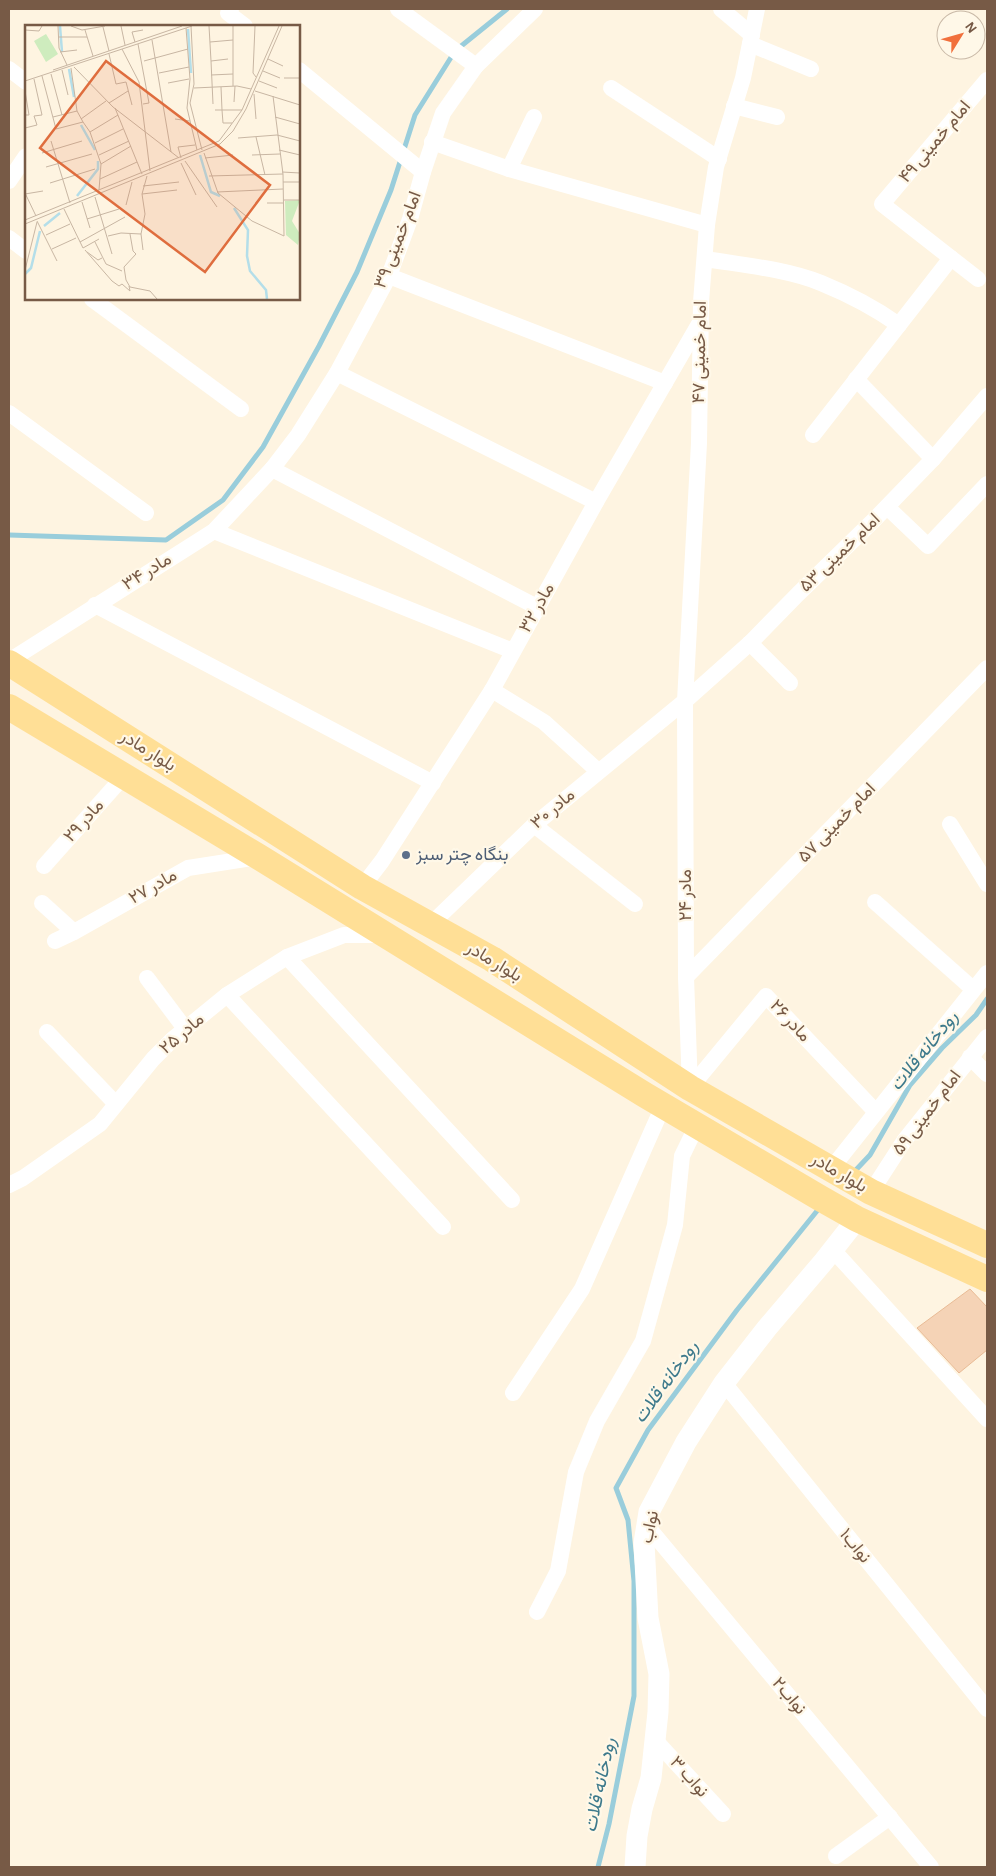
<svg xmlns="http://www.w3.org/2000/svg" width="996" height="1876" viewBox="0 0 996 1876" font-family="'Alegreya Sans',Vazirmatn,sans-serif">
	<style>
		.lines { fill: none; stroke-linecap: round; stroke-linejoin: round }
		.stream { stroke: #99cddb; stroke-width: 5 }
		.building { fill: #f5d3b6; stroke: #e9bb95 }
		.minor { stroke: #fff; stroke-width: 16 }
		.tertiary { stroke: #fff; stroke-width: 21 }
		.primary { stroke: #ffdf96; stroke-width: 26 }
		.service-dot { fill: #5c6f8a; stroke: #fff8e8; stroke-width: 2 }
		.labels { text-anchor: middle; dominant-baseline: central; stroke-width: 4.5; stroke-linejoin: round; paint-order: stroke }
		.street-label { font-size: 18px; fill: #775a46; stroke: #fff8e8 }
		.service-label { font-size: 18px; fill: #4e5e75; stroke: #fff8e8; text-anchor: start }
		.water-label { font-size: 19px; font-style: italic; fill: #3e7a8c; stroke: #fff8e8 }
		.inset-river { fill: none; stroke: #b4dee9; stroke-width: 2.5 }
		.inset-road { fill: none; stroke: #c8b6a3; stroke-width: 1 }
		.view { fill: #df6d3e; fill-opacity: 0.15; stroke: #df6d3e; stroke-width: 2.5 }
		.inset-edge { fill: none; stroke: #775a46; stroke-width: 2.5 }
	</style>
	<rect width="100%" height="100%" fill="#fef4e1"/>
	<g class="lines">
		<g class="stream">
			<path d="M 9,535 L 166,540 L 223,500 L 263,447 L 319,346 L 357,272 L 391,190 L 415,115 L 455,51 L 507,9"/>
			<path d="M 853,1173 L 870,1155 L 910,1085 L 942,1048 L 976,1015 L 987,999"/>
			<path d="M 598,1867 L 609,1824 L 634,1696 L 634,1581 L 628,1520 L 616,1488 L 648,1430 L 737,1310 L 821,1206"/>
		</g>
	</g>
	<path class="building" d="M 970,1289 L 987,1307 L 987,1350 L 959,1373 L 917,1328 Z"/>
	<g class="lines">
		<g class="minor">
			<path d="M 231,9 L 228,13 L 245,26"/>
			<path d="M 398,9 L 476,66 L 443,113 L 423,172"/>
			<path d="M 721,9 L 752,35"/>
			<path d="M 750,44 L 811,69"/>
			<path d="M 476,66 L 535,9"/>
			<path d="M 9,69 L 26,82"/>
			<path d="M 611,88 L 719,159"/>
			<path d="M 734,106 L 777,117"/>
			<path d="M 432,142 L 509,169 L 707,225"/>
			<path d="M 509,169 L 534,117"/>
			<path d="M 9,181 L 26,156"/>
			<path d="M 9,238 L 26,251"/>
			<path d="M 951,258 L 978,279"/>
			<path d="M 705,259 C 742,265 787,269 821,283 C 848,294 875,308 899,325"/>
			<path d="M 389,276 L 665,383"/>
			<path d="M 92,299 L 241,409"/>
			<path d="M 337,373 L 596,502"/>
			<path d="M 856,379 L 933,459"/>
			<path d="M 9,413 L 146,513"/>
			<path d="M 813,435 L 951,258 L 882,204 L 987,80"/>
			<path d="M 272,469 L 537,607"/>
			<path d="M 887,507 L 928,546 L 987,484"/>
			<path d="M 214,531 L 513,651"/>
			<path d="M 95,605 L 433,783"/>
			<path d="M 750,643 L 790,683"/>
			<path d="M 9,661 L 214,531 L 272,469 L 298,435 L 337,373 L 389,276 L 410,219 L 423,172 L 299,70"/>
			<path d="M 492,690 L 544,722 L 598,771"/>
			<path d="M 950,824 L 987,884"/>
			<path d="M 534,825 L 635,904"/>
			<path d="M 44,866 L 124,776"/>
			<path d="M 362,887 L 382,861 L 492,690 L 596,502 L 699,324"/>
			<path d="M 875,902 L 973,989"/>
			<path d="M 42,903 L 74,932"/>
			<path d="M 430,925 L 534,825 L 685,701 L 750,643 L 798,594 L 875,519 L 933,459 L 987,396"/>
			<path d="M 55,941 L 74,932 L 188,868 L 259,857"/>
			<path d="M 287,957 L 512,1200"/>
			<path d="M 686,977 L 987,668"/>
			<path d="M 147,978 L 186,1030"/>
			<path d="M 227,995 L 443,1227"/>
			<path d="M 47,1032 L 116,1104"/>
			<path d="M 970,1057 L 987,1074"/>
			<path d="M 690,1088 L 686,977 L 685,701 L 699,443 L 701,302 L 707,225 L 716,167 L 743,78 L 757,9"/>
			<path d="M 690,1088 L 766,996 L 875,1111"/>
			<path d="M 831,1169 L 987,973"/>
			<path d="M 9,1185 L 23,1178 L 100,1124 L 153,1059 L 173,1039 L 227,995 L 287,957 L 344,935 L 382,935"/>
			<path d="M 871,1192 L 904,1141 L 987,1037"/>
			<path d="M 833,1250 L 987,1419"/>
			<path d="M 724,1383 L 987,1709"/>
			<path d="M 513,1393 L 582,1289 L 663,1106"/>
			<path d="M 647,1526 L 931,1867"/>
			<path d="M 537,1612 L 558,1571 L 576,1472 L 597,1421 L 643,1341 L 675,1225 L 682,1156 L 697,1125"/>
			<path d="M 655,1740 L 723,1814"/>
			<path d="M 836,1856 L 890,1817"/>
		</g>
		<path class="tertiary" d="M 635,1867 L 637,1836 L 642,1809 L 651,1778 L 658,1712 L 659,1674 L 648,1618 L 644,1543 L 649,1512 L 686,1442 L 724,1383 L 767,1328 L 824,1261 L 857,1219"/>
		<g class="primary">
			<path d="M 9,663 L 362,887 L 492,959 L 690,1088 L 871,1192 L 987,1245"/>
			<path d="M 9,707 L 259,857 L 645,1095 L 820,1198 L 857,1219 L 987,1279"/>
		</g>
	</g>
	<circle class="service-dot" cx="406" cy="855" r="5"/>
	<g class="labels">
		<g class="street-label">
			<text transform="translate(935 142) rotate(-50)">امام خمینی ۴۹</text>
			<text transform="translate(398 240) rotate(-69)">امام خمینی ۳۹</text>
			<text transform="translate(700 352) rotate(-89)">امام خمینی ۴۷</text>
			<text transform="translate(840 553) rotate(-44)">امام خمینی ۵۳</text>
			<text transform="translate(147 572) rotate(-32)">مادر ۳۴</text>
			<text transform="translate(537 608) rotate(-61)">مادر ۳۲</text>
			<text transform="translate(148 751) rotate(32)">بلوار مادر</text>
			<text transform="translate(553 809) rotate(-40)">مادر ۳۰</text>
			<text transform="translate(84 821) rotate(-48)">مادر ۲۹</text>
			<text transform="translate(837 823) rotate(-46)">امام خمینی ۵۷</text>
			<text transform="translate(153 887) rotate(-30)">مادر ۲۷</text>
			<text transform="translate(686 895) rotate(-90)">مادر ۲۴</text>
			<text transform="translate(494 962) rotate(31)">بلوار مادر</text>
			<text transform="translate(790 1021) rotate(47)">مادر ۲۶</text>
			<text transform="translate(182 1034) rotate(-41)">مادر ۲۵</text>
			<text transform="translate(927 1113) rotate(-53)">امام خمینی ۵۹</text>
			<text transform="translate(839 1173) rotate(30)">بلوار مادر</text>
			<text transform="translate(650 1527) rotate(-78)">نواب</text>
			<text transform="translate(855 1546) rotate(51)">نواب۱</text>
			<text transform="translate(789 1696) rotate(50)">نواب۲</text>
			<text transform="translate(689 1777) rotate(48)">نواب ۳</text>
		</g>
		<g class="service-label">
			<text x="416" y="855">بنگاه چتر سبز</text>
		</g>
		<g class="water-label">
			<text transform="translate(924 1051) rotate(-51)">رودخانه قلات</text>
			<text transform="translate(666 1382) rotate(-54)">رودخانه قلات</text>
			<text transform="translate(600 1785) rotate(-78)">رودخانه قلات</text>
		</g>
	</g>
	<g transform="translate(25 25)">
		<rect width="275" height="275" fill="#fef4e1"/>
		<path d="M 21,9 L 33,29 L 21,37 L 9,16 ZM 275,175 L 267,196 L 275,209 L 273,220 L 261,210 L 260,176 Z" fill="#ceecbe"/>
		<path class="inset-river" d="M 35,1 L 37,27M 163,4 L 166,48M 44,44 L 49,72M 56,100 L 70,125M 175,130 L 186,167 L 195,171M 52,171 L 73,144 L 73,136M 209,183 L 223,205 L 222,231 L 225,246 L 241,265 L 242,274M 19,201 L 35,188M 0,249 L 6,243 L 15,206"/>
		<path class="inset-road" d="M 33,1 L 34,23 L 42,40M 46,1 L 57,5 L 80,1M 96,1 L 100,20M 166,1 L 169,59 L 165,78 L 177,125M 184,1 L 186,36 L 203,34M 230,1 L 228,48 L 231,52M 78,2 L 84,26M 161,3 L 165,54 L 162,83 L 172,125M 0,5 L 14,6 L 17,1M 60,5 L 68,31M 34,12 L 62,12M 127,15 L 146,127M 110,17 L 107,7 L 118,5M 185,17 L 208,15M 113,19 L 124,78 L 118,79M 97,24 L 114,57 L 125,146M 35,27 L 52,25M 84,29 L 91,59 L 101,57 L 107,80M 243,34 L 258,41M 119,36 L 163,24M 186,36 L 188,79M 49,42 L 88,82 L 154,133M 46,43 L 52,86M 28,45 L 157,1M 37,45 L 43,70M 238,46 L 255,53M 134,48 L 164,42M 26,49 L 37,90M 186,50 L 208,49M 17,51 L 31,104 L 58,97 L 65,107 L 76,139 L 74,165M 259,53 L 275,53M 0,56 L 167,1M 234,56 L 252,63M 143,58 L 164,54M 208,61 L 208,1M 196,62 L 197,85 L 217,85M 169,63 L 212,61 L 226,64M 0,66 L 4,90 L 0,90M 230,66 L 275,80M 229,69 L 231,94M 209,77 L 210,61M 84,78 L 103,66M 90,83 L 117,149M 190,85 L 197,85 L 198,98 L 207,98M 9,91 L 17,90 L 9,54M 28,92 L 52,86 L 58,97M 250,92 L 275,99M 56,94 L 81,76M 150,94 L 165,96M 0,103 L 12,100 L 9,91M 65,107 L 93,90M 231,112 L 240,150M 213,113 L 252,110 L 275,116M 26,116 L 45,178M 70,118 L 98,104M 254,125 L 275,130M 17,128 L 57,116M 179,128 L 193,168 L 227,196 L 259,211 L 258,149 L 248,71M 74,130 L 104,116M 227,130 L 255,129M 156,133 L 153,122 L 170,120M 180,133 L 208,130M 160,136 L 192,182M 156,138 L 171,170M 76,139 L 106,121M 21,142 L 67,129M 257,147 L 275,148M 184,151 L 258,149M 75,154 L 112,137M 258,157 L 275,157M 25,158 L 70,144M 118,161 L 154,157M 192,167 L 258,164M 0,168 L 11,191M 0,169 L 18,166M 117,169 L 152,165M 70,172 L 87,229M 259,175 L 275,175M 57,177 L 65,203M 242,178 L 259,178M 101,180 L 107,157M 39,184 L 58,223 L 74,214M 62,194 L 94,184M 0,195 L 194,116 L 217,85 L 254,1M 12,196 L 32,236M 0,199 L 195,119 L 208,106 L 221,84 L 257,1M 105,209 L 108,226 L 111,229 L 99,242 L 101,255 L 105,262 L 125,266 L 132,274M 21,210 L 45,199M 83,211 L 96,208 L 116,209M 55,217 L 100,192M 70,217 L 81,239 L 97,246M 27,224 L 51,213M 60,225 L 87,256 L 94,261 L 97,259 L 105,266 L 104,261M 118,225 L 116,209 L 120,189 L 117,169 L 122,151M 62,227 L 73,235 L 77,233M 0,245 L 12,197"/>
		<path class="view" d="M 81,36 L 245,160 L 180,247 L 15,123 Z"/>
		<rect width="275" height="275" class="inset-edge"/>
	</g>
	<rect width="996" height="1876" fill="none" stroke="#775a46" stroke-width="20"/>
	<g transform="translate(961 35) rotate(53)"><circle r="24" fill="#fff8e8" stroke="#c9b9a7"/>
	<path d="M0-4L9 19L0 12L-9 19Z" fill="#f1703c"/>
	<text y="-8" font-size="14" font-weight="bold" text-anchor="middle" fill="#775a46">N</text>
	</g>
</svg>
